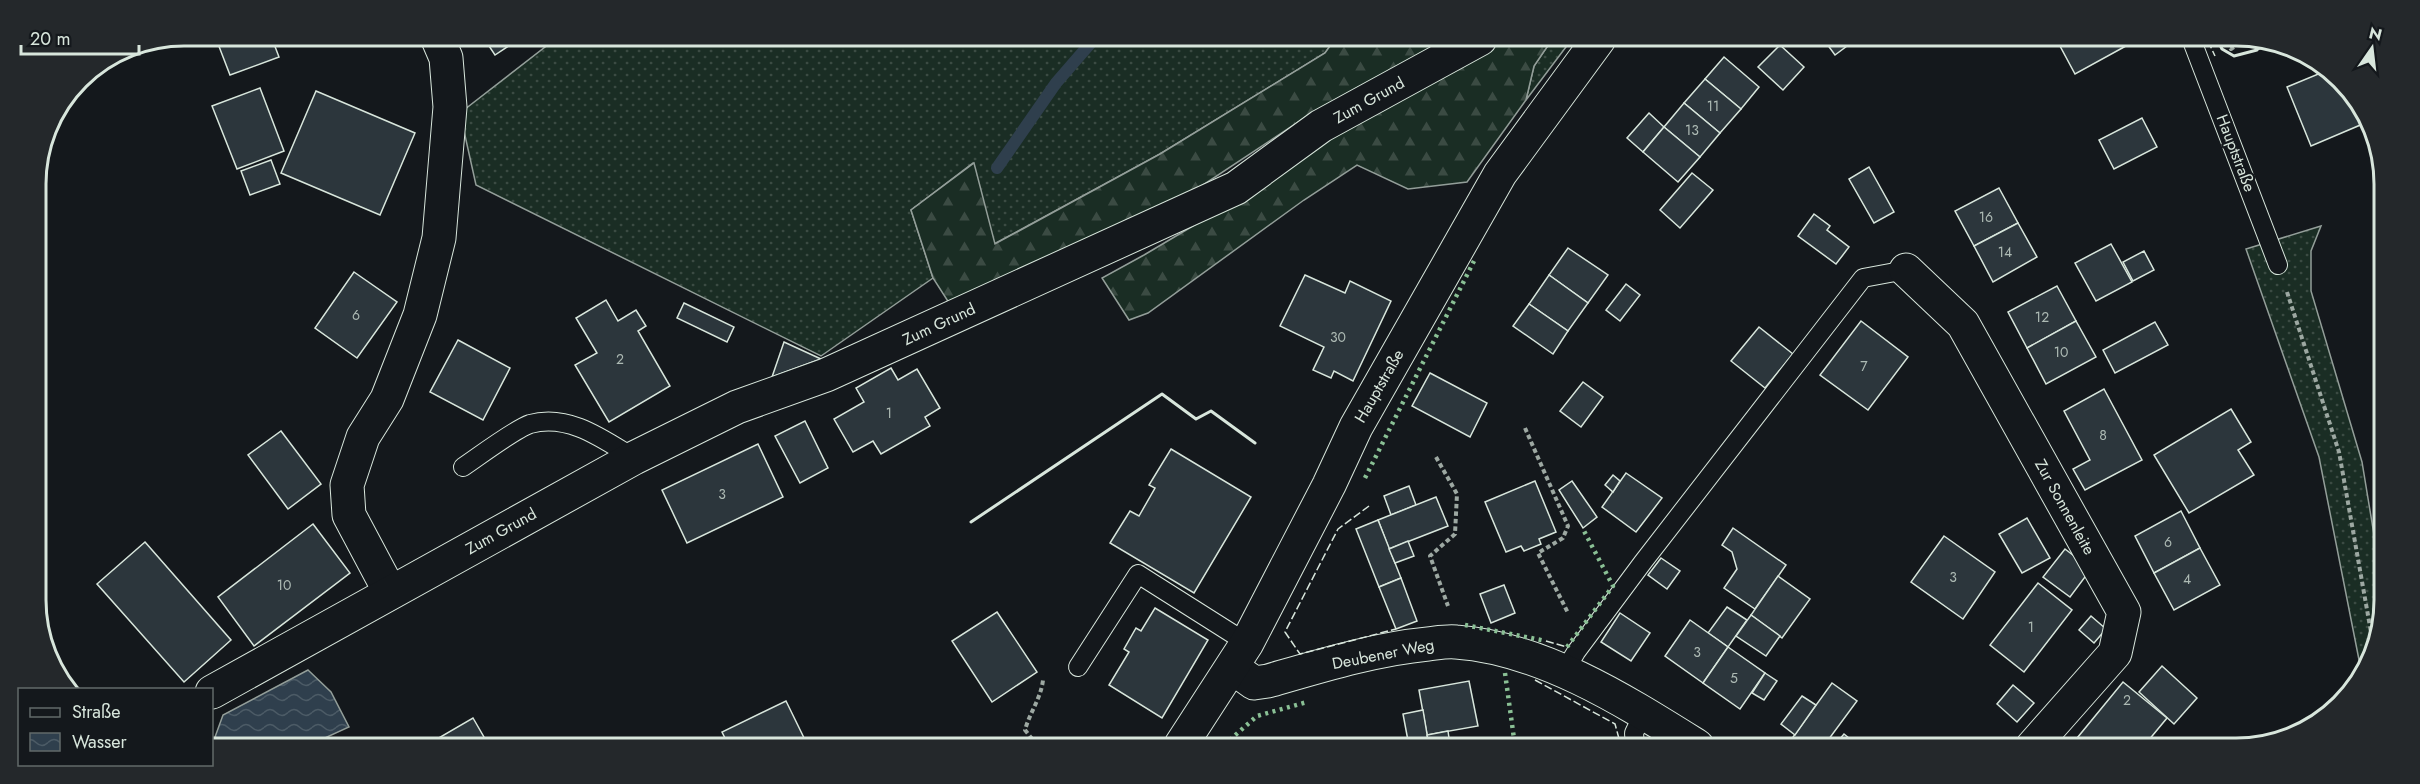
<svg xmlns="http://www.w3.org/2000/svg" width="2420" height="784" viewBox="0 0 2420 784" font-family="Jost,sans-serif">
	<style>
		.grass { fill: url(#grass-dots); stroke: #939e99; stroke-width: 1.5 }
		.forest { fill: url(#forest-firs); stroke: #939e99; stroke-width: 1.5 }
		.water { fill: url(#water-waves); stroke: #939e99; stroke-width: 1.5 }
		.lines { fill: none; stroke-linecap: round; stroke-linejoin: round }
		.stream { stroke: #2f3f4d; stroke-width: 12 }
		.building { fill: #2c363c; stroke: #d8e6dc; stroke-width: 1.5 }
		.service-casing { stroke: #d8e6dc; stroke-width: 20 }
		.minor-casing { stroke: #d8e6dc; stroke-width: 35 }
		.tertiary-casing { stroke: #d8e6dc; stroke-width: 35 }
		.path { stroke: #9da8a2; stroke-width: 4; stroke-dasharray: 4.5 3; stroke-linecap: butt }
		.service { stroke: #14181c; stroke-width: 18 }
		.minor { stroke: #14181c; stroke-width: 33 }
		.tertiary { stroke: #14181c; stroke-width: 33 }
		.hedge { stroke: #8ac095; stroke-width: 4.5; stroke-dasharray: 3 4.5; stroke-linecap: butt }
		.fence { stroke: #d8e6dc; stroke-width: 1.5; stroke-dasharray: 8 3; stroke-linecap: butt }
		.wall { stroke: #d8e6dc; stroke-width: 3 }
		.labels { text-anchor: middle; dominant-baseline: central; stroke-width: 4.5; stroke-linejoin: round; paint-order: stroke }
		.number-label { font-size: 14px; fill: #adbab4 }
		.street-label { font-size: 16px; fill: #d8e6dc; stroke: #14181c }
		.rim { fill: none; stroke: #d8e6dc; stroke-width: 3 }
	</style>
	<defs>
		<pattern id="grass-dots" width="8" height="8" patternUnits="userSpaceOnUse" patternTransform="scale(1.5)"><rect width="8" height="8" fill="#1a2d24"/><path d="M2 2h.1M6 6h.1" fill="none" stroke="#3b4b43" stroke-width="1.8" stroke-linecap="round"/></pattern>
		<pattern id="forest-firs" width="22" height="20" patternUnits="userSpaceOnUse" patternTransform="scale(1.5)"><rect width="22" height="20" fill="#1a2d24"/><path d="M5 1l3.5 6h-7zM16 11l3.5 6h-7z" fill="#3b4b43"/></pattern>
		<pattern id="water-waves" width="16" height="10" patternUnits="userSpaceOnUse" patternTransform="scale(1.5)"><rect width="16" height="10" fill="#2f3f4d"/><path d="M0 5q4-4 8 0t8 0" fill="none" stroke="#4c5b66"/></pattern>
	</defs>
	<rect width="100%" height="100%" fill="#14181c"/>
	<g class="grass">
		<path d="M 558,37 L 1335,39 L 1325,53 L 1160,154 L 994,244 L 973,163 L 911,210 L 933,278 L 821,356 L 476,185 L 460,113 Z"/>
		<path d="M 1549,39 L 1572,39 L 1526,100 L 1534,66 L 1547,47 Z"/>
		<path d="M 2321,226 L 2311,251 L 2311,291 L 2362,462 L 2379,565 L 2379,638 L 2362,675 L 2319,457 L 2246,249 Z"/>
	</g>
	<g class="forest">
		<path d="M 1335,39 L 1447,39 L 1315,111 L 1200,187 L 951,306 L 933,278 L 911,210 L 974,163 L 995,244 L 1160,154 L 1325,53 Z"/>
		<path d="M 1508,39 L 1549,39 L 1547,47 L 1534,66 L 1526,100 L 1467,182 L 1408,189 L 1357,165 L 1304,200 L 1148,313 L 1129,320 L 1102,278 L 1144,255 L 1267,182 L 1365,114 Z"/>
	</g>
	<path class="water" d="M 308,670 L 331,692 L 349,727 L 314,743 L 229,743 L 215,737 L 223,715 Z"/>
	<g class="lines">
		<path class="stream" d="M 997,168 L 1056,83 L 1095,38"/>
	</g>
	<g class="building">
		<path d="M 215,36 L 271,36 L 279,57 L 230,75 Z"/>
		<path d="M 483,37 L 522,37 L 495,55 Z"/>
		<path d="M 1824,40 L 1855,40 L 1835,55 Z"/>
		<path d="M 2069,41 L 2135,41 L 2075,74 L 2060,46 Z"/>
		<path d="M 2253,41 L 2274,41 L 2275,42 L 2257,50 Z"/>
		<path d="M 1780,45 L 1804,67 L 1783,90 L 1758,67 Z"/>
		<path d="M 1724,57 L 1759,87 L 1741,109 L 1705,79 Z"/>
		<path d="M 2323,72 L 2347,86 L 2365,123 L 2311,146 L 2287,87 Z"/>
		<path d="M 1705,79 L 1741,109 L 1720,133 L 1684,103 Z"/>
		<path d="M 260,88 L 284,151 L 237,169 L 212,106 Z"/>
		<path d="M 316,91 L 415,133 L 380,215 L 281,173 Z"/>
		<path d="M 1684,103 L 1720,133 L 1700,157 L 1664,127 Z"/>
		<path d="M 1649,113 L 1664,127 L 1643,152 L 1627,138 Z"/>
		<path d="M 2142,118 L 2157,147 L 2114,169 L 2099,140 Z"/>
		<path d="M 1664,127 L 1700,157 L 1678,182 L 1643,152 Z"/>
		<path d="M 271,160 L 280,184 L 250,195 L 241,171 Z"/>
		<path d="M 1869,167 L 1894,212 L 1874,223 L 1849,179 Z"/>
		<path d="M 1692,173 L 1713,190 L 1680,228 L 1660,210 Z"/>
		<path d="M 1999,188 L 2018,223 L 1974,246 L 1955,211 Z"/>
		<path d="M 1814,214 L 1830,226 L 1827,230 L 1849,247 L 1836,264 L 1798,236 Z"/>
		<path d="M 2018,223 L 2037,257 L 1993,282 L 1974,246 Z"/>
		<path d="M 2111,244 L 2132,282 L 2096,301 L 2075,263 Z"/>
		<path d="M 1568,248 L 1608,275 L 1588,303 L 1549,275 Z"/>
		<path d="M 2144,251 L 2154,270 L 2133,281 L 2123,262 Z"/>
		<path d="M 354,272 L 397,302 L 357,358 L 315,328 Z"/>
		<path d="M 1305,275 L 1345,293 L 1350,281 L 1391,301 L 1353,381 L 1334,371 L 1331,378 L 1313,370 L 1324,347 L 1280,326 Z"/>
		<path d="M 1549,275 L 1588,303 L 1568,331 L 1529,304 Z"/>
		<path d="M 1626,284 L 1640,295 L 1620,321 L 1606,310 Z"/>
		<path d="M 2057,286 L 2076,321 L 2027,348 L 2008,312 Z"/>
		<path d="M 606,300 L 618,321 L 636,310 L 646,326 L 638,331 L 670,386 L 609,422 L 575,365 L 597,353 L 576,318 Z"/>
		<path d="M 684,303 L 734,327 L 727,342 L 677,318 Z"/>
		<path d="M 1529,304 L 1568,331 L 1553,354 L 1513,326 Z"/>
		<path d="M 1861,321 L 1908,357 L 1868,410 L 1820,375 Z"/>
		<path d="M 2076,321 L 2096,357 L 2046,384 L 2027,348 Z"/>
		<path d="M 2155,322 L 2168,345 L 2115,373 L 2103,350 Z"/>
		<path d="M 1759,327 L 1793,354 L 1765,388 L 1731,361 Z"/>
		<path d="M 458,340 L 510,368 L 483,420 L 430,392 Z"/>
		<path d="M 784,342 L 821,359 L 772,377 Z"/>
		<path d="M 891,368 L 898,380 L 917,369 L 940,408 L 925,417 L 930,426 L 881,454 L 873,441 L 853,452 L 834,419 L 864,402 L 856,388 Z"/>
		<path d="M 1430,373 L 1487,403 L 1470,437 L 1412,406 Z"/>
		<path d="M 1583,382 L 1603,397 L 1581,427 L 1560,411 Z"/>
		<path d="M 2104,389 L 2142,460 L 2085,490 L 2073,469 L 2090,460 L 2064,411 Z"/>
		<path d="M 2231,409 L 2251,442 L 2238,450 L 2254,475 L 2189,513 L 2154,455 Z"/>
		<path d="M 805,421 L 828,468 L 800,483 L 775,436 Z"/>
		<path d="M 281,431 L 321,484 L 288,509 L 248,455 Z"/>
		<path d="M 758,444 L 783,497 L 687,543 L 662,490 Z"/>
		<path d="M 1171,449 L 1251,497 L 1194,593 L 1110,543 L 1130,511 L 1139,516 L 1155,488 L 1149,485 Z"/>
		<path d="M 1626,473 L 1662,498 L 1636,532 L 1602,507 Z"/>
		<path d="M 1613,475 L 1620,481 L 1613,492 L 1605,485 Z"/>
		<path d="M 1535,481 L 1556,532 L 1539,539 L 1541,544 L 1524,551 L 1521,546 L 1506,552 L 1485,502 Z"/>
		<path d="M 1572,481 L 1597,517 L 1583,528 L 1559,490 Z"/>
		<path d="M 1409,486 L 1416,505 L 1391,515 L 1384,496 Z"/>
		<path d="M 1436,497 L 1448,526 L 1389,549 L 1378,520 Z"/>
		<path d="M 2181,511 L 2200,548 L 2154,573 L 2135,536 Z"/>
		<path d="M 2027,518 L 2050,558 L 2022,573 L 1999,534 Z"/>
		<path d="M 1378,520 L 1401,578 L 1379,587 L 1356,529 Z"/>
		<path d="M 313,524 L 350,573 L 254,646 L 218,597 Z"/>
		<path d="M 1733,528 L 1786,565 L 1755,609 L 1724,588 L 1737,569 L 1732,552 L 1722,545 Z"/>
		<path d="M 1944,536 L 1995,572 L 1963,619 L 1911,582 Z"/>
		<path d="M 1408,541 L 1414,556 L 1395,563 L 1389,549 Z"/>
		<path d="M 145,542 L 231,640 L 184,682 L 97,584 Z"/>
		<path d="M 2200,548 L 2220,585 L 2174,610 L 2154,573 Z"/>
		<path d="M 2065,549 L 2091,569 L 2070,597 L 2043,577 Z"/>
		<path d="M 1661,558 L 1680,571 L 1667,589 L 1648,575 Z"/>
		<path d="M 1778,576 L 1810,599 L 1782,638 L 1751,615 Z"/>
		<path d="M 1401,578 L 1417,621 L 1396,629 L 1379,587 Z"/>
		<path d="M 2038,583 L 2072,610 L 2024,672 L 1990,645 Z"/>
		<path d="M 1504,585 L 1515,613 L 1491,623 L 1480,594 Z"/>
		<path d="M 1727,607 L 1747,620 L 1728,647 L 1708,633 Z"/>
		<path d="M 1155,608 L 1208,640 L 1162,718 L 1109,685 L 1129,652 L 1124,649 L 1136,628 L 1141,631 Z"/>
		<path d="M 997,612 L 1037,672 L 992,702 L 952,641 Z"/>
		<path d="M 1620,613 L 1650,633 L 1631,661 L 1601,642 Z"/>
		<path d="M 1751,615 L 1780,636 L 1766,656 L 1736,636 Z"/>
		<path d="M 2091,616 L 2106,629 L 2094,643 L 2079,630 Z"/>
		<path d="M 1690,620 L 1728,647 L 1703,683 L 1665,656 Z"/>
		<path d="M 1728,647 L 1765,673 L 1740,709 L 1703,683 Z"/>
		<path d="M 2162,666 L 2197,698 L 2174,724 L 2139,692 Z"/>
		<path d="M 1765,673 L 1777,681 L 1764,700 L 1752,693 Z"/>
		<path d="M 1469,681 L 1478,726 L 1427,735 L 1419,690 Z"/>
		<path d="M 2123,682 L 2167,718 L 2143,747 L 2078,747 L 2073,743 Z"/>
		<path d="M 1832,683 L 1857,701 L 1823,747 L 1806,747 L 1793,737 Z"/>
		<path d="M 2013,685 L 2034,703 L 2017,722 L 1997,704 Z"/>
		<path d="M 1802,696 L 1816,705 L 1795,735 L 1781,724 Z"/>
		<path d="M 786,701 L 807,744 L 728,744 L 722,732 Z"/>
		<path d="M 1423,710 L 1429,746 L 1409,746 L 1403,714 Z"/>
		<path d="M 473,718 L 488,744 L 430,743 Z"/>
		<path d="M 1448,731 L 1450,745 L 1429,746 L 1427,735 Z"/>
		<path d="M 1844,734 L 1860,747 L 1833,747 Z"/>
	</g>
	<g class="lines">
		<g class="service-casing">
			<g id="service">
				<path d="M 2192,41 L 2278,265"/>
				<path d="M 463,467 C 478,457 515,429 530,424 C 568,413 603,439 634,458"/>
				<path d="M 1078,667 L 1138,574 L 1247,643"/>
				<path d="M 1564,672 L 1576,652 L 1643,562 L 1863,278 L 1906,270"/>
				<path d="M 1635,746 L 1634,733 L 1644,712"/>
			</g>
		</g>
		<g class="minor-casing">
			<g id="minor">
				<path d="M 1906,270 L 1963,324 L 2124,612 L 2115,653 L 2032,747"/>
				<path d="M 390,592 L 349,515 L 347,485 L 363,437 L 387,399 L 420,315 L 439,238 L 450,107 L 446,58 L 437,37"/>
				<path d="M 1233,668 L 1254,683 L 1268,681 C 1320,666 1375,649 1428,644 C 1437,643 1447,641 1456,642 C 1542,648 1625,701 1697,746"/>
				<path d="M 212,692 L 634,458 L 737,407 L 826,375 L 1236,188 L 1321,126 L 1480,39"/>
			</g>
		</g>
		<g class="tertiary-casing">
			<path id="tertiary" d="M 1181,745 L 1247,643 L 1329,485 L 1356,427 L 1500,174 L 1599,39"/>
		</g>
		<g class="path">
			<path d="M 2226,42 L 2231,49 L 2243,41"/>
			<path d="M 2287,292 L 2339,452 L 2374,649"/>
			<path d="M 1525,428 L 1568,526 L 1563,538 L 1538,553 L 1568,613"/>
			<path d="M 1436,457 L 1457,494 L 1455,534 L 1430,556 L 1448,606"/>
			<path d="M 1037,745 L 1025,730 C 1030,712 1041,698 1043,680"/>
		</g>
		<use href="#service" class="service"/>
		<use href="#minor" class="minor"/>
		<use href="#tertiary" class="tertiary"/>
		<g class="hedge">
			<path d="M 1365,478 L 1474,261"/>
			<path d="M 1465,625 L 1546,641"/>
			<path d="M 1567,647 L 1613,586 L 1584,531"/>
			<path d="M 1505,673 L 1515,746"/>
			<path d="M 1224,745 L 1257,716 L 1307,702"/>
		</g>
		<g class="fence">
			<path d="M 2208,41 L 2215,56"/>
			<path d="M 1369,506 L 1338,529 L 1285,632 L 1300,654 L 1396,629"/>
			<path d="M 1546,641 L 1567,647"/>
			<path d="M 1535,680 L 1615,724 L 1621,746"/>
		</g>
		<g class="wall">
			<path d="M 2218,41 L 2222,49 L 2234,56 L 2257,50"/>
			<path d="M 971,522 L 1162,394 L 1196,419 L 1211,411 L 1255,443"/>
		</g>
	</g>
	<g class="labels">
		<g class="number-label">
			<text x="1713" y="106">11</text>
			<text x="1692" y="130">13</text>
			<text x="1986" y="217">16</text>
			<text x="2005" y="252">14</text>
			<text x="356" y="315">6</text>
			<text x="2042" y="317">12</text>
			<text x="1338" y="337">30</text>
			<text x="2061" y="352">10</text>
			<text x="620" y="359">2</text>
			<text x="1864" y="366">7</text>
			<text x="889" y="413">1</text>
			<text x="2103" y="435">8</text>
			<text x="722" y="494">3</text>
			<text x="2168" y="542">6</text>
			<text x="1953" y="577">3</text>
			<text x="2187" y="579">4</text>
			<text x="284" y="585">10</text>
			<text x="2031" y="627">1</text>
			<text x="1697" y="652">3</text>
			<text x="1734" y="678">5</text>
			<text x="2127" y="700">2</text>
		</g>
		<g class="street-label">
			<text transform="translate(1369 100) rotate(-29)">Zum Grund</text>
			<text transform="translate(2236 153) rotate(69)">Hauptstraße</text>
			<text transform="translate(939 324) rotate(-25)">Zum Grund</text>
			<text transform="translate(1379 386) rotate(-60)">Hauptstraße</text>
			<text transform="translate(2065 507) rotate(61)">Zur Sonnenleite</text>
			<text transform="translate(501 531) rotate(-29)">Zum Grund</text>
			<text transform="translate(1383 654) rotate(-11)">Deubener Weg</text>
		</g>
	</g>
	<path d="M0 0H2420V784H0ZM184 46H2236A138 138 0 0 1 2374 184V600A138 138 0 0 1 2236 738H184A138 138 0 0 1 46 600V184A138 138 0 0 1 184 46Z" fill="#24282b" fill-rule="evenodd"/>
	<path class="rim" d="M184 46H2236A138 138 0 0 1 2374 184V600A138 138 0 0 1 2236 738H184A138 138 0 0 1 46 600V184A138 138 0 0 1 184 46Z"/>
	<rect x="18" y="688" width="195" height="78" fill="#14181c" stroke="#626a69" stroke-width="1.5"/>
	<rect x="30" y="708" width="30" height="9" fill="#14181c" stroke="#626a69" stroke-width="1.5"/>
	<text x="72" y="718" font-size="18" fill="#d8e6dc">Straße</text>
	<rect x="30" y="733" width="30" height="18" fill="url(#water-waves)" stroke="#626a69" stroke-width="1.5"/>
	<text x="72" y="748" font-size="18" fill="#d8e6dc">Wasser</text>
	<g transform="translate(2372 48) rotate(14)" stroke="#14181c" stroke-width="4.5" paint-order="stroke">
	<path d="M0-4.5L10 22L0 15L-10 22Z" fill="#d8e6dc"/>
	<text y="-9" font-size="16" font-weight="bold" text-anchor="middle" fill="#d8e6dc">N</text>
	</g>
	<path d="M21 45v9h118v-9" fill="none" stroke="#d8e6dc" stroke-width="3"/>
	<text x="30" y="45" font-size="18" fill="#d8e6dc" stroke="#14181c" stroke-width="4.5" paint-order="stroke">20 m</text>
</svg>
